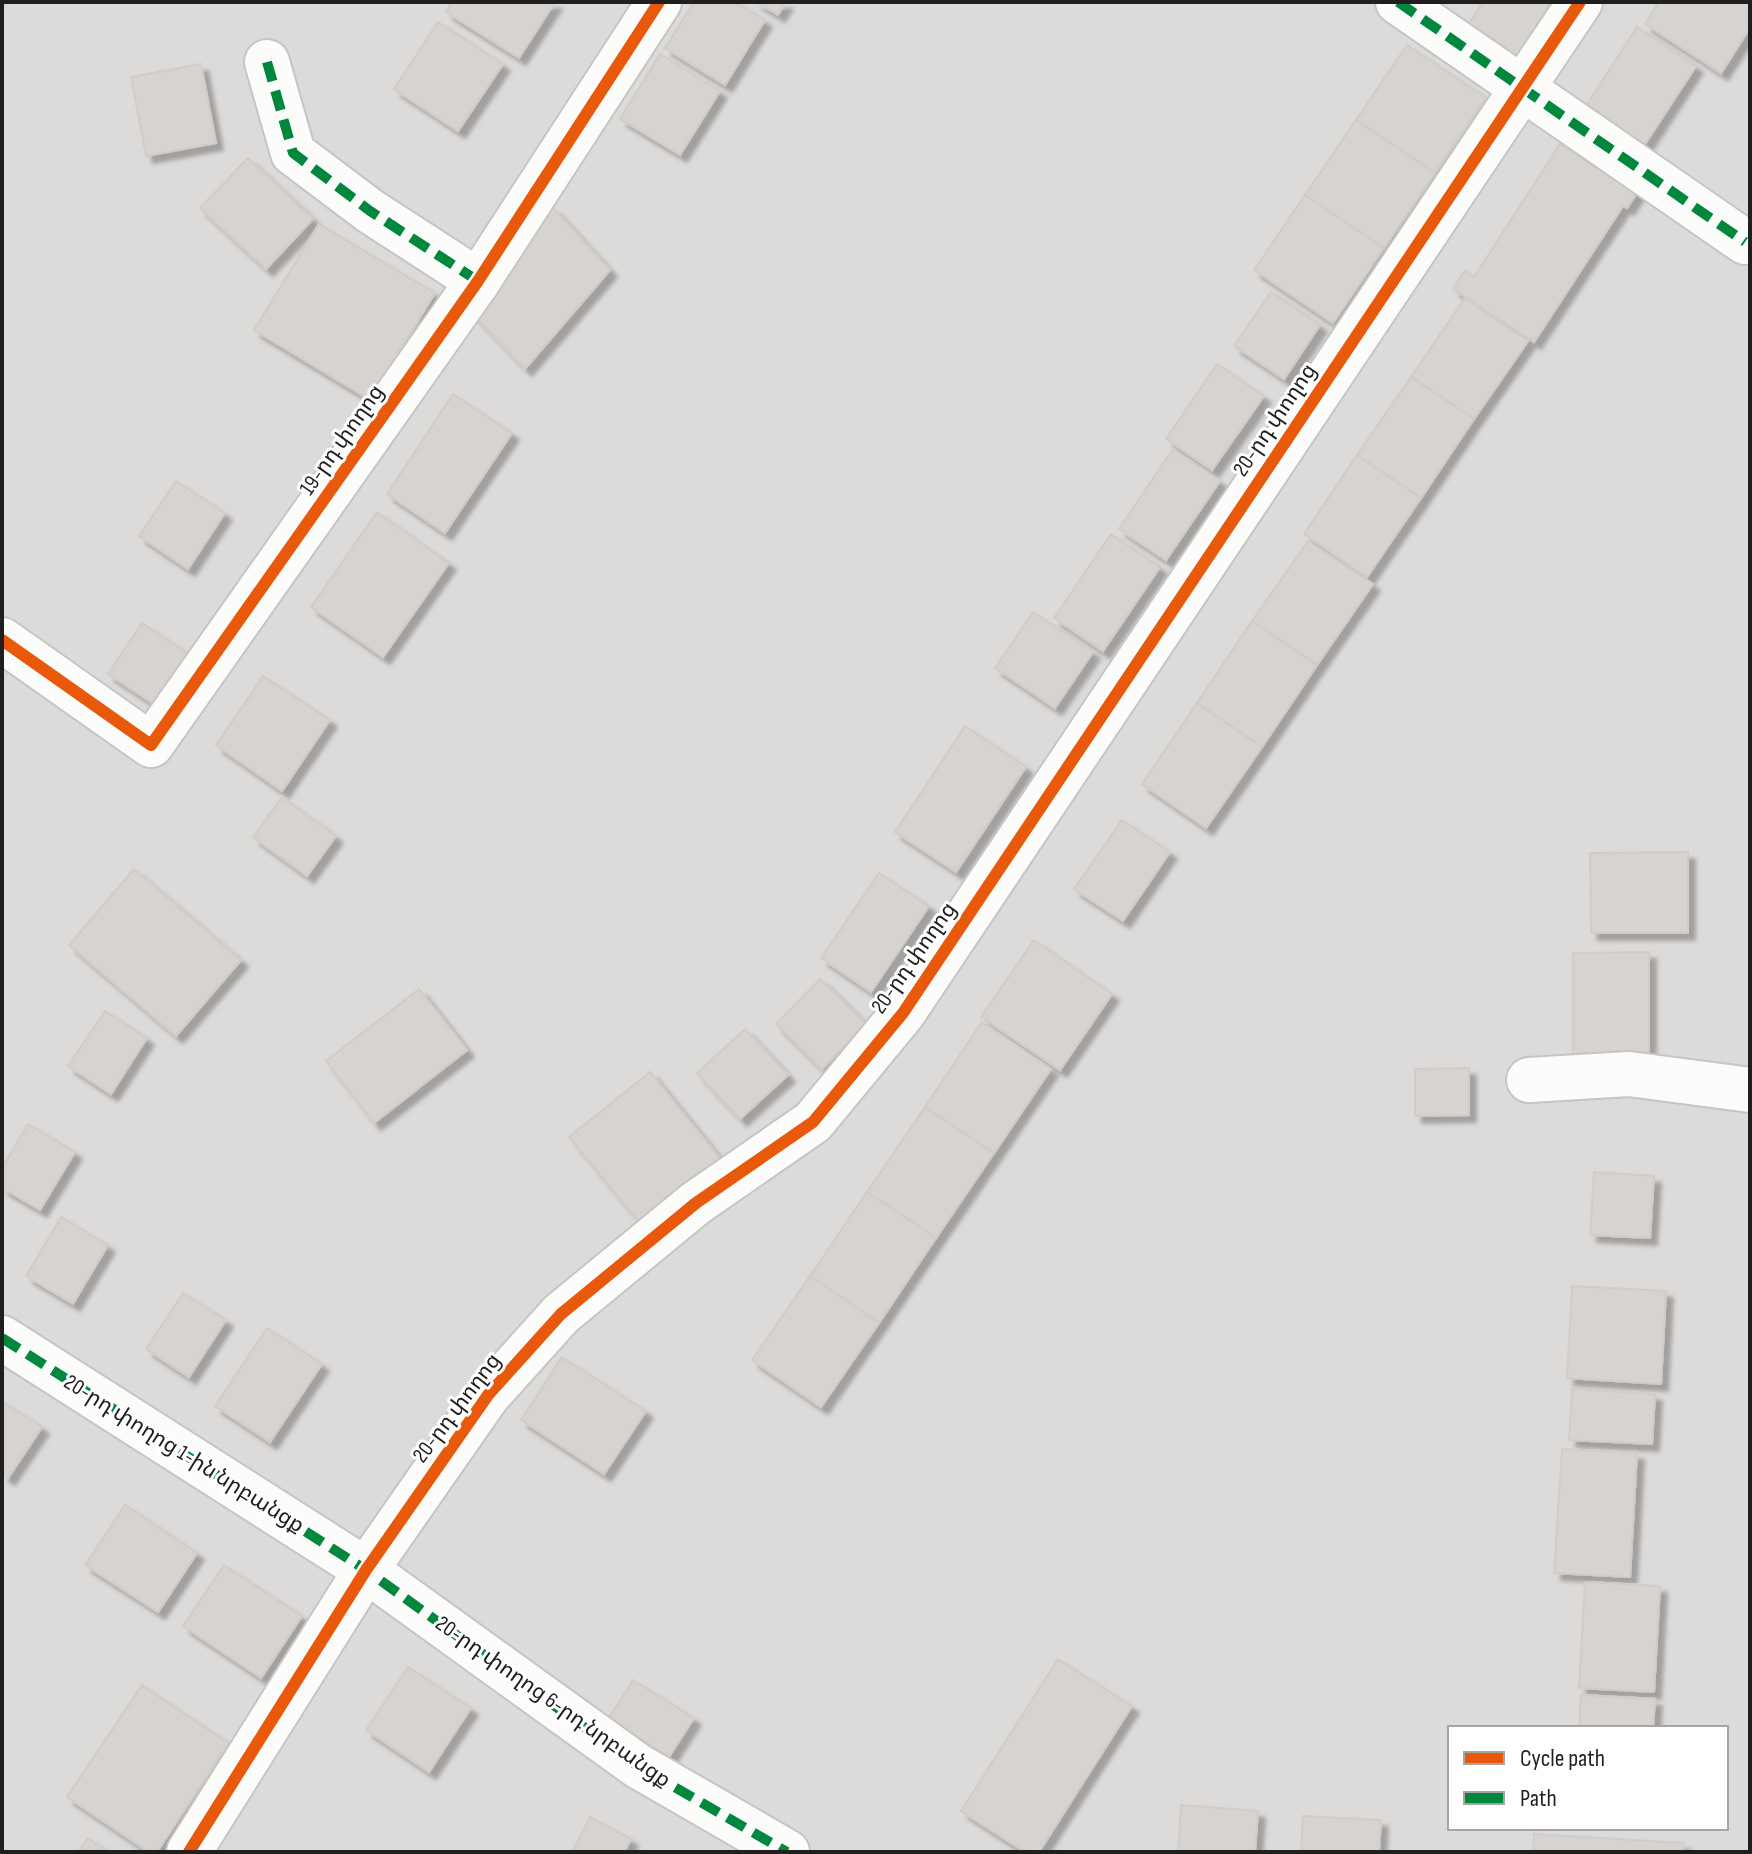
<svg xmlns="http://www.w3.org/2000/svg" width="1752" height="1854" viewBox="0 0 1752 1854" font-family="'Sofia Sans Condensed','Noto Sans Armenian',sans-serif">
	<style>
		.residential { fill: #dddbd9; fill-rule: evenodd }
		.building { fill: #d6d3d0; stroke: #d1ccc8; stroke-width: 2; filter: url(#shadow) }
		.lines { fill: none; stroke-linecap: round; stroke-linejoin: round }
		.minor-casing { stroke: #c6c5c3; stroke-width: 48 }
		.minor { stroke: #fcfcfb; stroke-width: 44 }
		.quiet { stroke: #00873e; stroke-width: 10; stroke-dasharray: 20 10; stroke-linecap: butt }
		.cycleway-casing { stroke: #fff; stroke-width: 17 }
		.cycleway { stroke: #e8590c; stroke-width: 12 }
		.labels { text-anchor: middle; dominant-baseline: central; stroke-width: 6; stroke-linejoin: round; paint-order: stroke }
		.street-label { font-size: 22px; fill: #1f1f1f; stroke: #fff }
	</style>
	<defs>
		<filter id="shadow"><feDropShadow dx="7" dy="7" stdDeviation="2" flood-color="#0004"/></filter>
	</defs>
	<rect width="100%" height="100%" fill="#eeebe7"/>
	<path class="residential" d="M 2,2 L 1750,2 L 1750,1852 L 2,1852 ZM 1450,1728 L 1726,1728 L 1726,1828 L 1450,1828 Z"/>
	<g class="building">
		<path d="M 452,2 L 555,2 L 519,58 L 446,12 Z"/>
		<path d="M 694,2 L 735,2 L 765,20 L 725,85 L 665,48 Z"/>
		<path d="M 756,2 L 786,2 L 778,15 Z"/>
		<path d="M 1483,2 L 1544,2 L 1553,8 L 1518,61 L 1466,28 Z"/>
		<path d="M 1659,2 L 1750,2 L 1750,28 L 1721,73 L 1645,24 Z"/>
		<path d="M 438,22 L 503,64 L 458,131 L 394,89 Z"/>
		<path d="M 1637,27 L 1696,66 L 1645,144 L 1586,106 Z"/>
		<path d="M 1407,45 L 1486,98 L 1435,173 L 1356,120 Z"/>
		<path d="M 660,54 L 720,91 L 680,155 L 620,119 Z"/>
		<path d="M 201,64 L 216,143 L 146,156 L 131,77 Z"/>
		<path d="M 1356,120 L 1435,173 L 1384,248 L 1305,195 Z"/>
		<path d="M 1560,144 L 1610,177 L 1615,170 L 1641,187 L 1627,208 L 1623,206 L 1534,342 L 1453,289 L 1465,270 L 1474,277 Z"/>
		<path d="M 248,158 L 313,219 L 266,269 L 200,208 Z"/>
		<path d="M 1305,195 L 1384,248 L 1333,323 L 1254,270 Z"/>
		<path d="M 552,207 L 610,270 L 525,369 L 470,311 Z"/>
		<path d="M 319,224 L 435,293 L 370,400 L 254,330 Z"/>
		<path d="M 1271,292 L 1320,325 L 1284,379 L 1234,346 Z"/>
		<path d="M 1465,298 L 1528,341 L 1474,419 L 1411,377 Z"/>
		<path d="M 1217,364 L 1264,396 L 1212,470 L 1166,439 Z"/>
		<path d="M 1411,377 L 1474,419 L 1421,498 L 1357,455 Z"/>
		<path d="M 453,394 L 512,433 L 445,533 L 387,494 Z"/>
		<path d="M 1173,449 L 1220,481 L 1166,560 L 1119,529 Z"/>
		<path d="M 1357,455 L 1421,498 L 1367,577 L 1304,534 Z"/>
		<path d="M 176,481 L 225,513 L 188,569 L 139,536 Z"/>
		<path d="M 377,512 L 449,563 L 383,657 L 311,607 Z"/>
		<path d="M 1111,534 L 1160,567 L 1103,651 L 1054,618 Z"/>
		<path d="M 1308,541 L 1373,584 L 1317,665 L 1252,621 Z"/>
		<path d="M 1033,612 L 1093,652 L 1055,708 L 995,668 Z"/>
		<path d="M 1252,621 L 1317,665 L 1262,747 L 1197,703 Z"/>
		<path d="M 142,623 L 197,660 L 163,710 L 108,674 Z"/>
		<path d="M 263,676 L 330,720 L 282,791 L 216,745 Z"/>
		<path d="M 1197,703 L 1262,747 L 1206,828 L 1142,784 Z"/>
		<path d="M 965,726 L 1026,767 L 956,872 L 895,832 Z"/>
		<path d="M 282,797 L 336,836 L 307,876 L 253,837 Z"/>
		<path d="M 1122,820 L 1170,852 L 1123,921 L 1074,889 Z"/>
		<path d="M 1688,852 L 1688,933 L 1591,933 L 1590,853 Z"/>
		<path d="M 134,869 L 241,960 L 176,1036 L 69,945 Z"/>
		<path d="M 879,873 L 929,906 L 871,992 L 821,958 Z"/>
		<path d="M 1034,940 L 1112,994 L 1060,1070 L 981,1017 Z"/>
		<path d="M 1649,952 L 1649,1055 L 1573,1056 L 1573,953 Z"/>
		<path d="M 820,979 L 866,1024 L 822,1069 L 776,1024 Z"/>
		<path d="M 419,989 L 467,1050 L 374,1123 L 326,1061 Z"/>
		<path d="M 105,1011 L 147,1038 L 111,1094 L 68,1066 Z"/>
		<path d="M 982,1022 L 1051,1069 L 994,1153 L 925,1107 Z"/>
		<path d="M 745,1029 L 788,1075 L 740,1119 L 697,1073 Z"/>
		<path d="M 1469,1068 L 1469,1115 L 1415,1116 L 1415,1069 Z"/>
		<path d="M 650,1072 L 723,1162 L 643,1227 L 569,1137 Z"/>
		<path d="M 925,1107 L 994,1153 L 936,1238 L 867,1192 Z"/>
		<path d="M 28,1124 L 75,1152 L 40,1210 L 2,1188 L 2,1168 Z"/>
		<path d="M 1594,1172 L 1654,1176 L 1650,1238 L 1590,1235 Z"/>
		<path d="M 867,1192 L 936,1238 L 879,1323 L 810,1276 Z"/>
		<path d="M 61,1217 L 108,1245 L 73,1304 L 26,1276 Z"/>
		<path d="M 810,1276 L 879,1323 L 821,1407 L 752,1360 Z"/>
		<path d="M 1572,1286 L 1666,1291 L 1661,1384 L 1567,1378 Z"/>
		<path d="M 183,1293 L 226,1320 L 189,1377 L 146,1349 Z"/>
		<path d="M 267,1328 L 322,1364 L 270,1442 L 215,1406 Z"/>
		<path d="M 562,1357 L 646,1411 L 604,1474 L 521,1420 Z"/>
		<path d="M 1572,1389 L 1655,1394 L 1652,1444 L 1569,1440 Z"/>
		<path d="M 2,1401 L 42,1427 L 8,1478 L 2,1474 Z"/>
		<path d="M 1562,1449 L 1637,1453 L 1630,1577 L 1554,1573 Z"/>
		<path d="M 125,1505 L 197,1553 L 158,1612 L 85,1565 Z"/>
		<path d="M 224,1565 L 302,1616 L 261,1678 L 183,1626 Z"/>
		<path d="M 1585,1582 L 1660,1586 L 1654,1692 L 1579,1688 Z"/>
		<path d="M 1058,1659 L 1132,1706 L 1039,1852 L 1025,1852 L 961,1811 Z"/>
		<path d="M 408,1667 L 471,1708 L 429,1772 L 366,1730 Z"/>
		<path d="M 633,1680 L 694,1718 L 669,1757 L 608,1719 Z"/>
		<path d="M 142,1685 L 229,1743 L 157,1852 L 149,1852 L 67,1797 Z"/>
		<path d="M 1581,1695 L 1655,1699 L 1653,1728 L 1579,1728 Z"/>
		<path d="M 1181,1805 L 1258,1811 L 1255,1852 L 1178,1852 Z"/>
		<path d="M 1303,1816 L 1381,1820 L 1379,1852 L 1301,1852 Z"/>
		<path d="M 590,1817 L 631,1839 L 624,1852 L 572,1852 Z"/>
		<path d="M 1534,1834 L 1684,1843 L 1684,1852 L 1533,1852 Z"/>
		<path d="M 88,1838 L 109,1852 L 78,1852 Z"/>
	</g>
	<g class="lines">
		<g class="minor-casing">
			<g id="minor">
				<path d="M 1398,2 L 1745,242"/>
				<path d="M 267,62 L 293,153 L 370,211 L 478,281"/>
				<path d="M 2,640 L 151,745 L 478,281 L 659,2"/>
				<path d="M 1529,1080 L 1629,1074 L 1750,1090"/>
				<path d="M 2,1338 L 366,1570 L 638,1766 L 787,1852"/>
				<path d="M 189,1852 L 366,1570 L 488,1395 L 561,1314 L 696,1203 L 813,1122 L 903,1013 L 1580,2"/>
			</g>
		</g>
		<use href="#minor" class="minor"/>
		<g class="quiet">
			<path d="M 1398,2 L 1745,242"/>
			<path d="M 267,62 L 293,153 L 370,211 L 478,281"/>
			<path d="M 2,1338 L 366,1570 L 638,1766 L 787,1852"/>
		</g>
		<g class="cycleway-casing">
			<g id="cycleway">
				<path d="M 2,640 L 151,745 L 478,281 L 659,2"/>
				<path d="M 189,1852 L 366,1570 L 488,1395 L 561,1314 L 696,1203 L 813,1122 L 903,1013 L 1580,2"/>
			</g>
		</g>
		<use href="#cycleway" class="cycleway"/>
	</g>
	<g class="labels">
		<g class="street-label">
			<text transform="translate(1275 420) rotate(-56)">20-րդ փողոց</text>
			<text transform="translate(342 440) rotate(-55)">19-րդ փողոց</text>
			<text transform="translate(914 958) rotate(-55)">20-րդ փողոց</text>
			<text transform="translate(457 1408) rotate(-53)">20-րդ փողոց</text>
			<text transform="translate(184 1454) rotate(32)">20-րդ փողոց 1-ին նրբանցք</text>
			<text transform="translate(553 1702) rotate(35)">20-րդ փողոց 6-րդ նրբանցք</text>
		</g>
	</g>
	<rect width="1752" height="1854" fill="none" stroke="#1f1f1f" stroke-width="8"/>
	<rect x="1448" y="1726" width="280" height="104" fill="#ffffff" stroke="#a5a5a5" stroke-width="2"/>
	<rect x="1464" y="1752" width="40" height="12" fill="#e8590c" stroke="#a5a5a5" stroke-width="2"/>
	<text x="1520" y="1766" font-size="24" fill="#1f1f1f">Cycle path</text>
	<rect x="1464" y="1792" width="40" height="12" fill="#00873e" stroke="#a5a5a5" stroke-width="2"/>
	<text x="1520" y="1806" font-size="24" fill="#1f1f1f">Path</text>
</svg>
